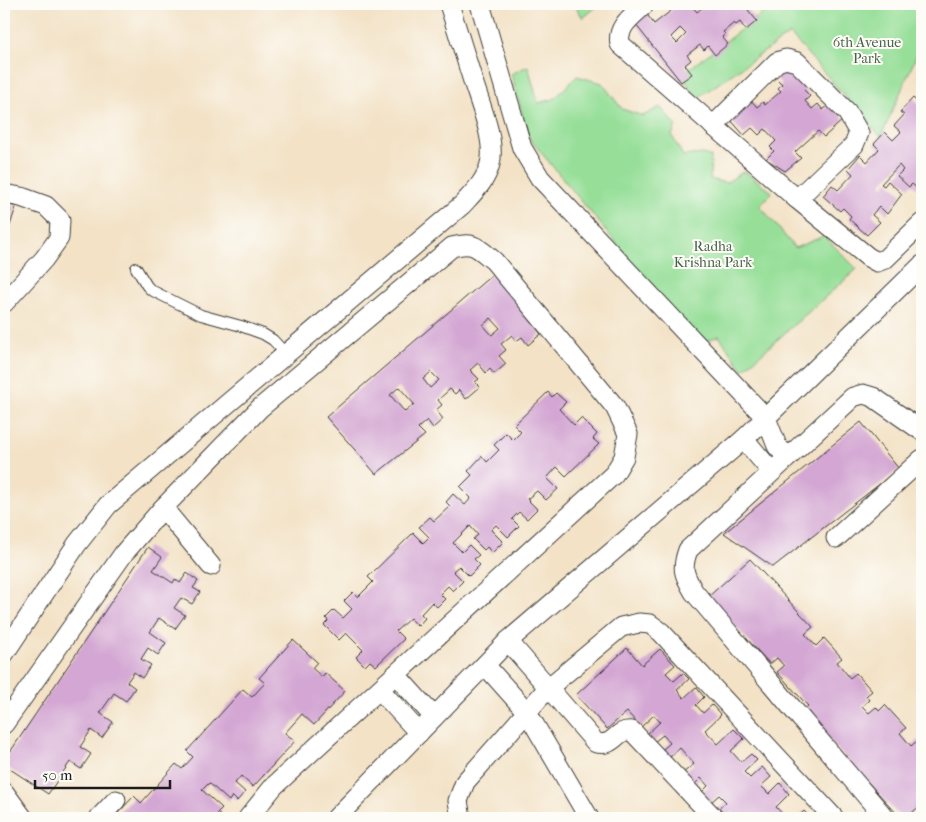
<svg xmlns="http://www.w3.org/2000/svg" width="926" height="822" viewBox="0 0 926 822" font-family="'IM FELL French Canon',serif">
	<style>
		.green { fill: #97df99; stroke: #5a7e5a }
		.building { fill: #d3a6d3; fill-rule: evenodd }
		.lines { fill: none; stroke-linecap: round; stroke-linejoin: round }
		.lane-casing { stroke: #3c3a36; stroke-width: 12 }
		.street-casing { stroke: #3c3a36; stroke-width: 21 }
		.lane { stroke: #fff; stroke-width: 10 }
		.street { stroke: #fff; stroke-width: 19 }
		.labels { text-anchor: middle; dominant-baseline: central; stroke-width: 4; stroke-linejoin: round; paint-order: stroke }
		.park-label { font-size: 14px; fill: #476048; stroke: #fdfcf7 }
	</style>
	<rect width="100%" height="100%" fill="#fdfcf7"/>
	<filter id="ink" filterUnits="userSpaceOnUse"><feTurbulence type="fractalNoise" baseFrequency=".02" numOctaves="2"/><feDisplacementMap in="SourceGraphic" scale="10" xChannelSelector="R" yChannelSelector="G"/><feConvolveMatrix kernelMatrix="1 2 1 2 8 2 1 2 1" color-interpolation-filters="sRGB"/></filter>
	<filter id="wash" filterUnits="userSpaceOnUse"><feTurbulence type="fractalNoise" baseFrequency=".0096" numOctaves="4" result="noise"/><feDisplacementMap in="SourceGraphic" scale="20" xChannelSelector="R" yChannelSelector="G"/><feGaussianBlur stdDeviation="1.12" result="paint"/><feColorMatrix in="noise" values="0 0 0 0 0 0 0 0 0 0 0 0 0 0 0 0 0 1.4 0 .05"/><feComposite in="paint" operator="in"/></filter>
	<g filter="url(#wash)">
		<rect width="100%" height="100%" fill="#f3e2c6"/>
		<g class="green">
			<path d="M 574,4 L 600,4 L 583,18 Z"/>
			<path d="M 775,4 L 922,4 L 922,43 L 881,137 L 790,34 L 696,99 L 682,74 Z"/>
			<path d="M 528,66 L 538,103 L 554,99 L 577,76 L 602,83 L 622,109 L 643,116 L 660,107 L 676,125 L 672,136 L 683,156 L 703,154 L 711,157 L 710,179 L 726,183 L 744,171 L 772,192 L 760,206 L 795,248 L 824,236 L 857,269 L 743,370 L 719,336 L 699,343 L 529,138 L 511,74 Z"/>
		</g>
		<g id="blocks">
			<g class="building">
				<path d="M 667,4 L 690,4 L 697,12 L 707,4 L 752,4 L 753,5 L 748,10 L 757,21 L 746,30 L 740,22 L 736,25 L 734,23 L 723,32 L 725,34 L 722,37 L 728,44 L 715,55 L 708,46 L 704,50 L 700,45 L 687,55 L 691,60 L 685,65 L 692,74 L 681,82 L 636,25 L 646,13 L 654,24 L 672,10 ZM 680,28 L 686,34 L 677,43 L 671,37 Z"/>
				<path d="M 792,61 L 811,83 L 804,90 L 810,96 L 805,101 L 812,109 L 818,104 L 823,110 L 830,104 L 844,119 L 824,137 L 818,131 L 795,152 L 801,158 L 785,171 L 766,159 L 774,151 L 770,147 L 776,141 L 765,129 L 759,135 L 752,128 L 744,135 L 729,118 L 750,99 L 757,107 L 763,102 L 765,105 L 781,91 L 778,88 L 782,84 L 775,77 Z"/>
				<path d="M 913,98 L 921,105 L 922,104 L 922,189 L 920,191 L 912,184 L 909,187 L 897,176 L 903,170 L 899,165 L 881,184 L 884,186 L 888,181 L 902,194 L 887,214 L 879,206 L 872,215 L 880,222 L 867,235 L 849,219 L 851,216 L 843,208 L 840,211 L 823,196 L 832,185 L 838,190 L 853,174 L 848,169 L 860,155 L 867,162 L 879,149 L 874,144 L 885,132 L 893,140 L 901,132 L 894,126 L 904,115 L 900,112 Z"/>
				<path d="M 4,203 L 16,207 L 4,244 Z"/>
				<path d="M 493,274 L 541,334 L 528,345 L 522,337 L 516,341 L 512,335 L 501,344 L 506,350 L 499,356 L 506,364 L 494,374 L 490,369 L 486,373 L 478,363 L 470,370 L 479,379 L 475,382 L 480,387 L 466,399 L 459,390 L 455,394 L 450,389 L 438,400 L 442,405 L 436,410 L 443,419 L 433,428 L 427,420 L 418,428 L 425,435 L 376,474 L 326,417 ZM 491,318 L 500,328 L 492,335 L 483,325 ZM 431,372 L 439,380 L 430,388 L 423,379 ZM 399,387 L 414,404 L 405,412 L 390,395 Z"/>
				<path d="M 548,392 L 552,397 L 556,393 L 566,402 L 559,409 L 574,425 L 581,418 L 597,434 L 593,439 L 599,444 L 566,476 L 557,467 L 547,478 L 558,489 L 546,500 L 537,491 L 527,499 L 537,509 L 527,519 L 519,512 L 512,519 L 519,526 L 508,537 L 496,525 L 491,530 L 503,542 L 492,553 L 487,547 L 484,550 L 473,539 L 478,535 L 470,526 L 453,543 L 462,552 L 469,545 L 479,555 L 474,559 L 480,565 L 469,576 L 459,566 L 453,571 L 463,581 L 453,591 L 448,586 L 440,594 L 445,599 L 437,607 L 432,602 L 421,614 L 425,618 L 418,626 L 410,618 L 396,631 L 404,639 L 376,666 L 370,661 L 365,666 L 356,657 L 363,650 L 346,633 L 339,640 L 324,625 L 328,621 L 326,618 L 334,610 L 343,618 L 352,609 L 344,601 L 353,592 L 358,597 L 373,582 L 368,577 L 413,533 L 423,543 L 429,537 L 419,527 L 430,517 L 434,521 L 450,506 L 446,502 L 453,494 L 465,505 L 471,498 L 460,487 L 472,475 L 468,471 L 482,456 L 487,462 L 499,450 L 494,445 L 506,433 L 513,440 L 521,432 L 514,425 Z"/>
				<path d="M 861,422 L 899,469 L 773,567 L 724,533 Z"/>
				<path d="M 148,547 L 162,557 L 153,570 L 173,583 L 175,579 L 180,583 L 187,573 L 198,581 L 193,588 L 200,592 L 192,604 L 181,598 L 174,608 L 185,615 L 175,629 L 159,618 L 150,632 L 166,643 L 158,655 L 148,648 L 141,659 L 151,665 L 142,678 L 134,672 L 127,682 L 135,688 L 126,701 L 114,693 L 100,713 L 113,722 L 102,738 L 91,730 L 80,747 L 91,754 L 81,769 L 70,762 L 48,794 L 4,765 L 4,761 Z"/>
				<path d="M 750,559 L 813,627 L 805,634 L 816,646 L 824,638 L 842,658 L 837,662 L 850,678 L 856,673 L 872,691 L 866,696 L 869,700 L 862,706 L 869,713 L 876,707 L 879,711 L 885,705 L 906,728 L 900,733 L 911,746 L 918,740 L 922,745 L 922,804 L 906,818 L 901,818 L 802,711 L 808,706 L 777,672 L 784,666 L 777,658 L 770,664 L 708,597 Z"/>
				<path d="M 293,640 L 317,662 L 312,668 L 322,677 L 325,673 L 345,691 L 314,725 L 302,714 L 285,733 L 295,741 L 253,787 L 241,776 L 235,783 L 245,792 L 237,801 L 232,796 L 229,801 L 209,783 L 202,790 L 222,808 L 217,813 L 222,817 L 221,818 L 204,818 L 201,816 L 200,818 L 122,818 L 117,814 L 134,796 L 141,803 L 176,764 L 182,769 L 193,757 L 187,751 L 243,689 L 252,697 L 265,683 L 259,678 Z"/>
				<path d="M 627,648 L 642,665 L 660,649 L 675,665 L 666,673 L 674,681 L 683,673 L 689,679 L 677,690 L 684,698 L 696,687 L 704,697 L 696,705 L 703,713 L 712,705 L 721,715 L 705,730 L 718,744 L 734,729 L 744,739 L 731,751 L 741,762 L 751,754 L 757,760 L 744,772 L 750,778 L 762,767 L 771,777 L 761,786 L 769,794 L 780,783 L 789,794 L 776,807 L 786,818 L 740,818 L 733,812 L 726,818 L 724,818 L 717,810 L 726,802 L 719,795 L 710,803 L 701,793 L 708,786 L 701,778 L 694,785 L 683,773 L 694,764 L 680,748 L 669,758 L 662,750 L 670,743 L 663,735 L 654,742 L 647,734 L 660,722 L 654,715 L 641,727 L 627,712 L 607,729 L 576,695 Z"/>
				<path d="M 804,811 L 811,818 L 797,818 Z"/>
			</g>
		</g>
	</g>
	<g filter="url(#ink)">
		<use href="#blocks" fill-opacity="0" stroke="#3c3a36" stroke-width="1"/>
		<g class="lines">
			<g class="lane-casing">
				<path id="lane" d="M 136,268 L 147,286 L 151,290 L 201,315 L 241,326 L 263,334 L 273,340 L 286,354"/>
			</g>
			<g class="street-casing">
				<g id="street">
					<path d="M 480,4 L 522,148 L 540,178 L 766,418 L 777,446 L 787,457"/>
					<path d="M 645,4 C 634,15 616,26 620,44 L 797,199 L 868,257 L 877,262 L 885,259 L 922,223"/>
					<path d="M 713,126 L 777,62 L 786,59 L 797,62 L 847,112 L 859,133 L 854,145 L 797,199"/>
					<path d="M 4,194 L 21,197 L 46,206 L 60,220 L 59,238 L 44,259 L 4,303"/>
					<path d="M 744,439 L 771,471"/>
					<path d="M 163,508 L 211,566"/>
					<path d="M 836,538 L 922,459"/>
					<path d="M 508,641 L 596,743 C 617,747 614,729 632,731 L 714,818"/>
					<path d="M 4,654 L 77,544 L 108,505 L 462,205 C 473,193 486,181 490,164 C 496,141 480,104 473,81 C 465,56 457,30 449,4"/>
					<path d="M 485,665 L 527,712 L 589,818"/>
					<path d="M 396,675 L 434,717"/>
					<path d="M 380,690 L 419,733"/>
					<path d="M 4,724 L 124,553 L 163,508 L 260,408 L 452,247 C 474,241 477,247 494,261 L 615,407 L 628,434 L 624,457 L 614,474 L 274,786 L 248,818"/>
					<path d="M 4,792 L 23,818"/>
					<path d="M 99,818 L 116,800"/>
					<path d="M 336,818 L 508,641 L 744,439 L 922,265"/>
					<path d="M 461,818 L 458,801 L 465,782 L 548,688 L 621,627 L 639,623 L 650,624 L 661,632 L 834,818"/>
					<path d="M 885,818 L 694,592 C 684,575 681,569 688,550 L 853,397 L 863,394 L 873,397 L 922,431"/>
				</g>
			</g>
			<use href="#lane" class="lane"/>
			<use href="#street" class="street"/>
		</g>
	</g>
	<g class="labels">
		<g class="park-label">
			<text x="867" y="42">6th Avenue<tspan x="867" dy="16">Park</tspan></text>
			<text x="713" y="246">Radha<tspan x="713" dy="16">Krishna Park</tspan></text>
		</g>
	</g>
	<rect width="926" height="822" fill="none" stroke="#fdfcf7" stroke-width="20"/>
	<path d="M35 780v8h135v-8" fill="none" stroke="#1c1c1c" stroke-width="2.5"/>
	<text x="42" y="780" font-size="15" fill="#1c1c1c" stroke="#fdfcf7" stroke-width="4" paint-order="stroke">50 m</text>
</svg>
